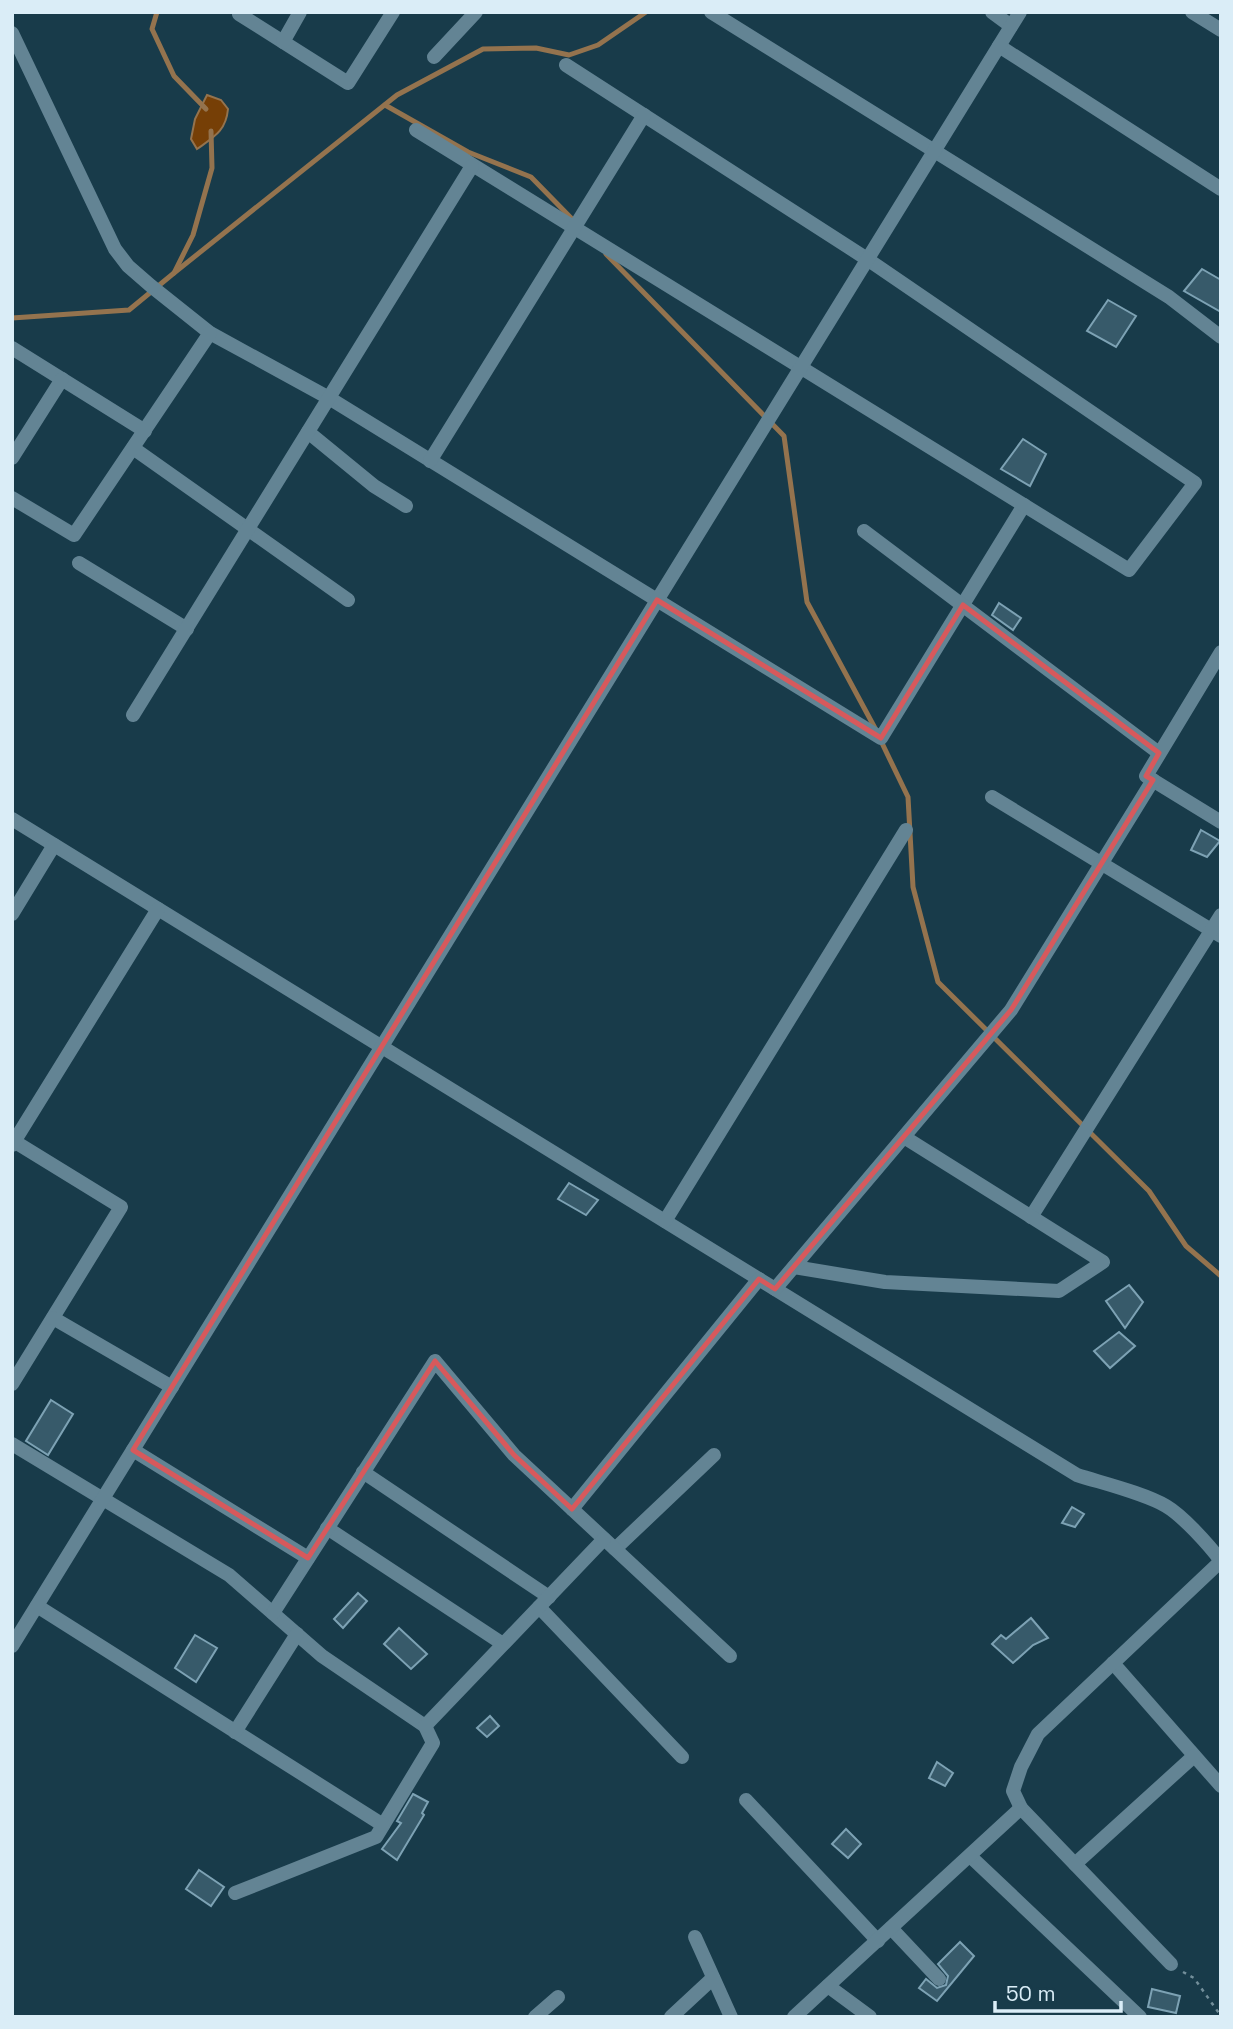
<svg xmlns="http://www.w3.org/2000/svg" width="1233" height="2029" viewBox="0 0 1233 2029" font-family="'Space Grotesk',sans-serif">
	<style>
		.water { fill: #763f06; stroke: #94734e; stroke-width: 2 }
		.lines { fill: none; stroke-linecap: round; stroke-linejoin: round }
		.stream { stroke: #94734e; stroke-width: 5 }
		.building { fill: #375a6a; stroke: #7da2b4; stroke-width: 2 }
		.path { stroke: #728e9a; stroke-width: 2.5; stroke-dasharray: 3.5 5; stroke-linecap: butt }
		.street { stroke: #638494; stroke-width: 14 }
		.marked { fill: none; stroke: #d7595c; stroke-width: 5; stroke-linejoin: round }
	</style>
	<rect width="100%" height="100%" fill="#183b4a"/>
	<path class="water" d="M 207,95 L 221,100 L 228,109 C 226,131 214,137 197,149 L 191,139 L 195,119 Z"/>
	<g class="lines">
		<g class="stream">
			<path d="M 157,12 L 152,29 L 174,76 L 206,109"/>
			<path d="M 385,105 L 468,152 L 531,177 L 575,222"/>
			<path d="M 606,254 L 784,436 L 807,602 L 876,730"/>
			<path d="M 174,273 L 397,95 L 483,49 L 536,48 L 569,55 L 598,45 L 646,12"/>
			<path d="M 12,318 L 129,310 L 174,273 L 193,235 L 212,168 L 211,131"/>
			<path d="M 880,739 L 908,797 L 913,887 L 938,982 L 1149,1191 L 1186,1246 L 1221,1276"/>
		</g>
	</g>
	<g class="building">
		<path d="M 1202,269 L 1221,280 L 1221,312 L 1184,291 Z"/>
		<path d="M 1108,300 L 1136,316 L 1116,347 L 1087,331 Z"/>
		<path d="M 1023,439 L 1046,454 L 1030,486 L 1001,469 Z"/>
		<path d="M 999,603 L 1021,618 L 1013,630 L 992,615 Z"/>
		<path d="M 1201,830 L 1220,841 L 1207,857 L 1191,850 Z"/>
		<path d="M 569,1183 L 598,1200 L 586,1215 L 558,1199 Z"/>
		<path d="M 1129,1285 L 1143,1302 L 1125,1328 L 1106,1301 Z"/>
		<path d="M 1119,1332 L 1135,1346 L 1110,1368 L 1094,1351 Z"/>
		<path d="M 51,1400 L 73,1414 L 48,1455 L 26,1441 Z"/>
		<path d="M 1072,1507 L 1084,1514 L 1075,1527 L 1062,1523 Z"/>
		<path d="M 358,1593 L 367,1601 L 343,1628 L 334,1619 Z"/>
		<path d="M 1031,1618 L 1048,1638 L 1033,1645 L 1013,1663 L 992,1644 L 1001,1635 L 1006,1639 Z"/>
		<path d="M 399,1628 L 427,1654 L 411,1669 L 384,1644 Z"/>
		<path d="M 195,1635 L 217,1648 L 196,1682 L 175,1668 Z"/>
		<path d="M 490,1716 L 499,1726 L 487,1737 L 477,1728 Z"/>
		<path d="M 937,1762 L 953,1773 L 945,1786 L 929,1778 Z"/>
		<path d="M 413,1794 L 428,1802 L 422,1813 L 424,1815 L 397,1860 L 382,1849 L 401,1823 L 397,1821 Z"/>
		<path d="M 846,1829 L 861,1844 L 848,1858 L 832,1844 Z"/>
		<path d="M 199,1870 L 224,1887 L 211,1906 L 186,1889 Z"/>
		<path d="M 960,1942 L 974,1956 L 937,2001 L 919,1988 L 926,1979 L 937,1988 L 946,1985 L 948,1976 L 938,1964 Z"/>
		<path d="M 1152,1989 L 1180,1996 L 1176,2013 L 1148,2007 Z"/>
	</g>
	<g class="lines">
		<path class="path" d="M 1183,1972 L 1194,1978 L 1221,2016"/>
		<g class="street">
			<path d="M 240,12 L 239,14 L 348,83 L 393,12"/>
			<path d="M 711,12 L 1169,297 L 1221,337"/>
			<path d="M 992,12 L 1011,26"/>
			<path d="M 1192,12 L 1221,30"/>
			<path d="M 12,33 L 115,249 L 128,266 L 151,286 L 210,333 L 329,398 L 881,738 L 1024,505"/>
			<path d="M 283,42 L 300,12"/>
			<path d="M 999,46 L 1221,189"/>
			<path d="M 434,57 L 476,12"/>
			<path d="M 416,130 L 1129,570 L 1195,483 L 867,259 L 566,65"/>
			<path d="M 12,348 L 145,431"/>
			<path d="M 308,432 L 374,486 L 406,506"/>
			<path d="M 133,448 L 348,600"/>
			<path d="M 12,458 L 62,379"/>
			<path d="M 430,461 L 644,115"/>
			<path d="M 12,498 L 74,535 L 210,333"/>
			<path d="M 864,531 L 1159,753"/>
			<path d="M 79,563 L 187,629"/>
			<path d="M 1221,652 L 1146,776 L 1221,822"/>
			<path d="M 133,715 L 472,166"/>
			<path d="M 992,797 L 1221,936"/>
			<path d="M 12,819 L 1077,1475 C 1102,1483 1144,1493 1166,1506 C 1183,1516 1209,1545 1221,1561"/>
			<path d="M 12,914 L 54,845"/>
			<path d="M 12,1140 L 121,1207 L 12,1384"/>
			<path d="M 12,1145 L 158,909"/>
			<path d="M 1031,1217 L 1221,915"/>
			<path d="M 665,1221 L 906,830"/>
			<path d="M 794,1267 L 885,1282 L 1059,1291 L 1103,1262 L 904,1137"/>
			<path d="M 775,1289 L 1011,1010 L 1153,780"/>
			<path d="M 53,1318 L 172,1387"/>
			<path d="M 12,1444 L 229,1575 L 322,1656 L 425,1726 L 433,1743 L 376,1837 L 235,1893"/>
			<path d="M 133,1450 L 308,1558"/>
			<path d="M 363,1472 L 549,1597"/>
			<path d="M 572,1509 L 759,1279"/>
			<path d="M 327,1528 L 503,1644"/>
			<path d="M 615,1549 L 714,1455"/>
			<path d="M 37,1606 L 383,1825"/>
			<path d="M 539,1607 L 682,1757"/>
			<path d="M 273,1613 L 435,1361 L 514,1455 L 730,1656"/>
			<path d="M 12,1646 L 1020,12"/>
			<path d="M 1113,1663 L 1221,1786"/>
			<path d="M 425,1726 L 604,1539"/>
			<path d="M 235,1732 L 297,1634"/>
			<path d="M 746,1800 L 878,1941"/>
			<path d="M 970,1856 L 1140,2017"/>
			<path d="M 1075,1864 L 1194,1756"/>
			<path d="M 891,1928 L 939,1979"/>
			<path d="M 695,1937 L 731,2017"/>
			<path d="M 1171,1964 L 1021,1808 L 1013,1791 L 1021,1767 L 1038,1734 L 1221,1561"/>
			<path d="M 828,1986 L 870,2017"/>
			<path d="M 535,2017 L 558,1997"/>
			<path d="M 671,2017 L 713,1978"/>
			<path d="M 794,2017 L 1021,1808"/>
		</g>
	</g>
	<path class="marked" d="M 657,600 L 881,738 L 963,605 L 1159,753 L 1146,776 L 1153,780 L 1011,1010 L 775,1289 L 759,1279 L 572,1509 L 514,1455 L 435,1361 L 308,1558 L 133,1450 Z"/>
	<rect width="1233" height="2029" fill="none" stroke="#daedf7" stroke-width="28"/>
	<path d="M995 2001v10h126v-10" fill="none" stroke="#daedf7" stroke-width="3.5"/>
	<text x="1006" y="2001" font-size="21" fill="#daedf7" stroke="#183b4a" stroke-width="5" paint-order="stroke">50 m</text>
</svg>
